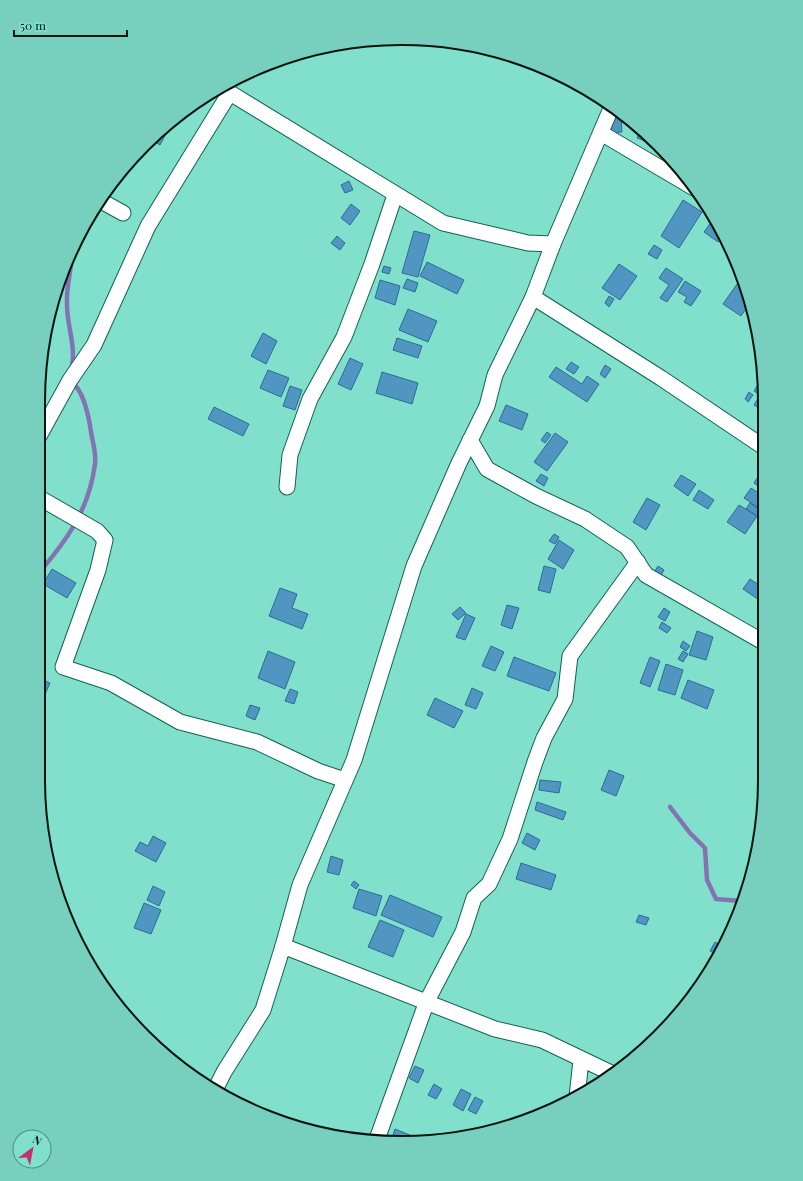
<svg xmlns="http://www.w3.org/2000/svg" width="803" height="1181" viewBox="0 0 803 1181" font-family="'Playfair Display',serif">
	<style>
		.lines { fill: none; stroke-linecap: round; stroke-linejoin: round }
		.stream { stroke: #8473b3; stroke-width: 4.5 }
		.building { fill: #5195c1; stroke: #276e98 }
		.street-casing { stroke: #106255; stroke-width: 17 }
		.street { stroke: #fff; stroke-width: 15 }
		.rim { fill: none; stroke: #021410; stroke-width: 2 }
	</style>
	<rect width="100%" height="100%" fill="#80e0cc"/>
	<g class="lines">
		<g class="stream">
			<path d="M 71,265 C 69,279 66,292 67,305 C 67,326 76,346 72,367"/>
			<path d="M 38,574 C 67,540 89,510 95,464 C 97,453 91,437 90,425 C 87,410 83,391 71,381"/>
			<path d="M 670,807 L 690,833 L 705,848 L 707,880 L 716,899 L 741,901"/>
		</g>
	</g>
	<g class="building">
		<path d="M 611,118 L 621,118 L 622,132 L 611,133 Z"/>
		<path d="M 172,122 L 160,145 L 151,139 Z"/>
		<path d="M 640,131 L 652,139 L 650,143 L 637,138 Z"/>
		<path d="M 349,181 L 353,190 L 345,193 L 341,185 Z"/>
		<path d="M 683,200 L 702,212 L 679,248 L 661,236 Z"/>
		<path d="M 351,204 L 360,211 L 350,225 L 341,218 Z"/>
		<path d="M 714,218 L 723,235 L 718,242 L 704,232 Z"/>
		<path d="M 414,231 L 430,235 L 418,277 L 402,273 Z"/>
		<path d="M 337,236 L 345,243 L 340,250 L 331,243 Z"/>
		<path d="M 654,245 L 662,250 L 657,259 L 648,254 Z"/>
		<path d="M 427,262 L 464,280 L 457,294 L 420,276 Z"/>
		<path d="M 619,264 L 637,276 L 620,300 L 602,288 Z"/>
		<path d="M 384,266 L 391,268 L 389,274 L 382,272 Z"/>
		<path d="M 666,268 L 683,279 L 667,302 L 660,298 L 669,285 L 659,278 Z"/>
		<path d="M 742,277 L 750,303 L 741,316 L 723,304 Z"/>
		<path d="M 407,279 L 418,283 L 415,292 L 403,288 Z"/>
		<path d="M 380,280 L 400,286 L 395,305 L 375,298 Z"/>
		<path d="M 685,281 L 701,291 L 691,306 L 684,302 L 687,297 L 678,292 Z"/>
		<path d="M 609,296 L 614,299 L 609,307 L 605,303 Z"/>
		<path d="M 408,309 L 437,321 L 428,342 L 399,330 Z"/>
		<path d="M 263,333 L 277,341 L 266,364 L 251,356 Z"/>
		<path d="M 397,338 L 422,346 L 418,358 L 393,350 Z"/>
		<path d="M 350,358 L 363,364 L 351,390 L 338,384 Z"/>
		<path d="M 571,362 L 579,367 L 574,374 L 566,369 Z"/>
		<path d="M 605,365 L 611,369 L 605,378 L 600,374 Z"/>
		<path d="M 556,367 L 582,384 L 587,376 L 599,384 L 587,402 L 549,377 Z"/>
		<path d="M 268,370 L 289,378 L 281,397 L 260,388 Z"/>
		<path d="M 382,372 L 418,383 L 412,404 L 376,393 Z"/>
		<path d="M 762,378 L 765,402 L 763,411 L 754,405 L 760,395 L 754,391 Z"/>
		<path d="M 290,386 L 302,390 L 295,410 L 283,406 Z"/>
		<path d="M 749,392 L 753,395 L 748,402 L 745,399 Z"/>
		<path d="M 506,405 L 528,414 L 522,430 L 499,421 Z"/>
		<path d="M 214,407 L 249,424 L 243,436 L 208,419 Z"/>
		<path d="M 547,432 L 551,435 L 545,443 L 541,440 Z"/>
		<path d="M 555,433 L 568,442 L 547,471 L 534,462 Z"/>
		<path d="M 764,467 L 765,468 L 765,491 L 754,483 Z"/>
		<path d="M 541,474 L 548,478 L 544,486 L 536,481 Z"/>
		<path d="M 681,475 L 696,484 L 688,496 L 674,486 Z"/>
		<path d="M 751,488 L 765,497 L 763,511 L 744,498 Z"/>
		<path d="M 699,490 L 714,500 L 708,509 L 693,500 Z"/>
		<path d="M 647,498 L 660,505 L 646,530 L 633,522 Z"/>
		<path d="M 750,503 L 762,511 L 759,517 L 746,509 Z"/>
		<path d="M 739,505 L 757,516 L 745,534 L 727,522 Z"/>
		<path d="M 554,534 L 559,537 L 555,544 L 549,541 Z"/>
		<path d="M 559,540 L 574,550 L 563,569 L 548,559 Z"/>
		<path d="M 544,566 L 556,569 L 550,593 L 538,590 Z"/>
		<path d="M 658,566 L 664,570 L 659,578 L 653,574 Z"/>
		<path d="M 52,569 L 76,583 L 67,598 L 43,584 Z"/>
		<path d="M 750,579 L 765,589 L 765,604 L 743,589 Z"/>
		<path d="M 280,588 L 297,594 L 292,608 L 308,614 L 302,629 L 269,616 Z"/>
		<path d="M 507,605 L 519,608 L 512,629 L 501,625 Z"/>
		<path d="M 460,607 L 466,613 L 458,620 L 452,614 Z"/>
		<path d="M 664,608 L 670,612 L 665,621 L 658,617 Z"/>
		<path d="M 466,614 L 475,618 L 465,640 L 456,637 Z"/>
		<path d="M 662,622 L 671,628 L 667,633 L 659,628 Z"/>
		<path d="M 697,631 L 713,637 L 706,660 L 689,655 Z"/>
		<path d="M 683,641 L 690,646 L 686,651 L 680,647 Z"/>
		<path d="M 491,646 L 504,652 L 495,671 L 482,666 Z"/>
		<path d="M 268,651 L 295,662 L 285,689 L 258,678 Z"/>
		<path d="M 683,651 L 688,654 L 683,662 L 678,659 Z"/>
		<path d="M 514,657 L 556,673 L 549,691 L 507,676 Z"/>
		<path d="M 650,657 L 660,661 L 650,687 L 640,683 Z"/>
		<path d="M 666,664 L 683,670 L 675,695 L 658,690 Z"/>
		<path d="M 38,678 L 50,683 L 38,710 Z"/>
		<path d="M 688,680 L 714,690 L 707,709 L 681,698 Z"/>
		<path d="M 472,688 L 483,693 L 476,709 L 465,705 Z"/>
		<path d="M 290,689 L 298,692 L 294,704 L 285,701 Z"/>
		<path d="M 435,698 L 463,711 L 454,728 L 427,715 Z"/>
		<path d="M 250,705 L 260,708 L 255,720 L 246,716 Z"/>
		<path d="M 609,770 L 624,776 L 616,796 L 601,790 Z"/>
		<path d="M 540,780 L 561,782 L 559,793 L 539,790 Z"/>
		<path d="M 537,802 L 566,812 L 563,820 L 535,810 Z"/>
		<path d="M 527,833 L 540,840 L 535,850 L 522,843 Z"/>
		<path d="M 153,836 L 166,843 L 156,862 L 135,851 L 140,842 L 148,846 Z"/>
		<path d="M 331,856 L 343,860 L 339,875 L 327,872 Z"/>
		<path d="M 521,863 L 556,875 L 551,890 L 516,879 Z"/>
		<path d="M 354,881 L 359,885 L 356,889 L 351,885 Z"/>
		<path d="M 153,886 L 165,892 L 159,906 L 147,900 Z"/>
		<path d="M 359,889 L 382,896 L 376,916 L 353,908 Z"/>
		<path d="M 390,895 L 442,917 L 433,937 L 381,915 Z"/>
		<path d="M 144,903 L 161,910 L 151,934 L 134,928 Z"/>
		<path d="M 639,915 L 649,918 L 646,925 L 636,922 Z"/>
		<path d="M 380,920 L 404,930 L 393,957 L 368,947 Z"/>
		<path d="M 715,942 L 723,947 L 717,955 L 710,951 Z"/>
		<path d="M 415,1066 L 424,1070 L 418,1083 L 409,1078 Z"/>
		<path d="M 434,1084 L 442,1089 L 436,1099 L 428,1095 Z"/>
		<path d="M 461,1089 L 471,1094 L 463,1111 L 453,1105 Z"/>
		<path d="M 475,1097 L 483,1101 L 476,1114 L 468,1110 Z"/>
		<path d="M 395,1129 L 417,1138 L 417,1140 L 400,1141 L 392,1138 Z"/>
	</g>
	<g class="lines">
		<g class="street-casing">
			<g id="street">
				<path d="M 222,88 L 443,223 L 528,243 L 553,244"/>
				<path d="M 601,133 L 694,188"/>
				<path d="M 103,202 L 123,213"/>
				<path d="M 533,297 L 661,378 L 765,448"/>
				<path d="M 38,438 L 70,380 L 94,345 L 148,226 L 229,94"/>
				<path d="M 470,440 L 487,469 L 536,496 L 585,519 L 627,547 L 646,575 L 765,643"/>
				<path d="M 287,487 L 290,455 L 310,399 L 344,337 L 372,264 L 395,195"/>
				<path d="M 38,497 L 97,531 L 105,540 L 98,570 L 63,667 L 111,683 L 180,722 L 257,742 L 318,771 L 345,780"/>
				<path d="M 283,946 L 495,1029 L 542,1040 L 611,1073"/>
				<path d="M 216,1088 L 224,1072 L 263,1010 L 283,946 L 300,885 L 354,760 L 414,566 L 459,463 L 487,406 L 495,375 L 533,297 L 553,244 L 612,106"/>
				<path d="M 577,1097 L 581,1060"/>
				<path d="M 376,1142 L 427,1001 L 463,932 L 474,898 L 489,884 L 510,839 L 535,762 L 544,738 L 565,699 L 570,656 L 638,562"/>
			</g>
		</g>
		<use href="#street" class="street"/>
	</g>
	<path d="M0 0H803V1181H0ZM401 45H402A356 356 0 0 1 758 401V780A356 356 0 0 1 402 1136H401A356 356 0 0 1 45 780V401A356 356 0 0 1 401 45Z" fill="#76d0bd" fill-rule="evenodd"/>
	<path class="rim" d="M401 45H402A356 356 0 0 1 758 401V780A356 356 0 0 1 402 1136H401A356 356 0 0 1 45 780V401A356 356 0 0 1 401 45Z"/>
	<g transform="translate(32 1149) rotate(32)"><circle r="19" fill="#80e0cc" stroke="#4e8e81"/>
	<path d="M0-3L7 15L0 10L-7 15Z" fill="#bd336f"/>
	<text y="-6" font-size="11" font-weight="bold" text-anchor="middle" fill="#021410">N</text>
	</g>
	<path d="M14 30v6h113v-6" fill="none" stroke="#021410" stroke-width="2"/>
	<text x="20" y="30" font-size="12" fill="#021410" stroke="#80e0cc" stroke-width="3" paint-order="stroke">50 m</text>
</svg>
